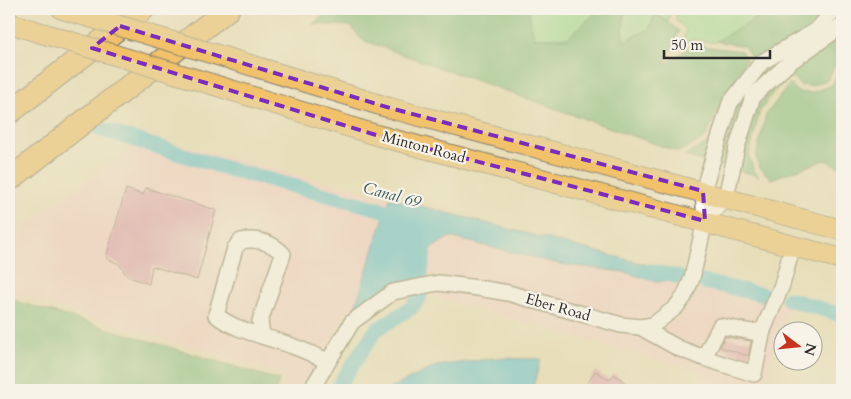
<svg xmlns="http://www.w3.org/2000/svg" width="851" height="399" viewBox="0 0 851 399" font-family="Cardo,serif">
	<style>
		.built { fill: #f7d0ce }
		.green { fill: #98df99; stroke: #628562 }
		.forest { fill: #7abe81; stroke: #527456 }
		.water { fill: #5bc3d8; stroke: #437782 }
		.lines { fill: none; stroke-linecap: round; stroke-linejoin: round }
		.canal { stroke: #5bc3d8; stroke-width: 15 }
		.building { fill: #de9cb3 }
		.minor-casing { stroke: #8a8472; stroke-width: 18 }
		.major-casing { stroke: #8a8472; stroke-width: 22 }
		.highway-casing { stroke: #8a8472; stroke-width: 25 }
		.minor { stroke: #fff; stroke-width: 15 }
		.major { stroke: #f2c26a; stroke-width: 20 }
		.highway { stroke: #f2c26a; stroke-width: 22 }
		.major-bridge-casing { stroke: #8a8472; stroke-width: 22; stroke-linecap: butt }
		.major-bridge { stroke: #f2c26a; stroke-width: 20 }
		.marked { fill: none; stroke: #7b2cbf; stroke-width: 4; stroke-dasharray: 10 6; stroke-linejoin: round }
		.labels { text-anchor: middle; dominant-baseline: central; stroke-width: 4.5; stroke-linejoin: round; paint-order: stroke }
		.street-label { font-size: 15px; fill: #2b2b2b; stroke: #f7f3e8 }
		.water-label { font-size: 16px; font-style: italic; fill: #39595f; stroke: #f7f3e8 }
	</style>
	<rect width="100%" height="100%" fill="#f7f3e8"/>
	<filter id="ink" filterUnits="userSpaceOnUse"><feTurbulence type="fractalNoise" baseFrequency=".02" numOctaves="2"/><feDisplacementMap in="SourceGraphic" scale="10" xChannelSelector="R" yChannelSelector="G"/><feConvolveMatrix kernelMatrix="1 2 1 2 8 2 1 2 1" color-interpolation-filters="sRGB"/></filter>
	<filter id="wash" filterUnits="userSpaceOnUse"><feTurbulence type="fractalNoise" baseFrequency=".0096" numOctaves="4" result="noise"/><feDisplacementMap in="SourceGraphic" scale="20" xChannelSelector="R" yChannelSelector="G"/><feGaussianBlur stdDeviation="1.12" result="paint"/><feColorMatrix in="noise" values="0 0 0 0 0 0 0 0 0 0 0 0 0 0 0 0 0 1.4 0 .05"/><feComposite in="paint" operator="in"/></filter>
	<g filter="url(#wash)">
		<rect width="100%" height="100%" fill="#e8deba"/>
		<g class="built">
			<path d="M 147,136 L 390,198 L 354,310 L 348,312 L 340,320 L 342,322 L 302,390 L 283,390 L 286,380 L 280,374 L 9,293 L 9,237 Z"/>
			<path d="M 450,237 L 559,264 L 624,272 L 656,282 L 668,280 L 671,271 L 685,274 L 677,293 L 669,303 L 650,318 L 622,318 L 509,286 L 437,275 L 426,277 L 421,260 L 427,251 Z"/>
			<path d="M 701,279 L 790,302 L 762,390 L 700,390 L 703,379 L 700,372 L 428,295 L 428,293 L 439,291 L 506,300 L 619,332 L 659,331 L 681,314 L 692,300 Z"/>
		</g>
		<g class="green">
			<path d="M 528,9 L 600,9 L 568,38 L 534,38 Z"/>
			<path d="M 624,9 L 671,9 L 668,22 L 656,13 L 649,29 L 623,42 Z"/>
			<path d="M 678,9 L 765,9 C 753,21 735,35 719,41 C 704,46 699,32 681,45 L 686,30 L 676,20 Z"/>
		</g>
		<g class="forest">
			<path d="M 332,9 L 528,9 L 534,38 L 568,38 L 600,9 L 624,9 L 623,42 L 649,29 L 656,13 L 679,31 L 664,65 L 693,45 L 741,51 L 746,59 L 704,139 L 678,152 L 362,40 L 351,26 L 313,24 Z"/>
			<path d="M 765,9 L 795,9 L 805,14 L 817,9 L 842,9 L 842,48 L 839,56 L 842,64 L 835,65 L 827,80 L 811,86 L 800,85 L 794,78 L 788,77 L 772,94 L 759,113 L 749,155 L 753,170 L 759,176 L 684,156 L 710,142 L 753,60 L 744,46 L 716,41 L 754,20 Z"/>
			<path d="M 839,70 L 842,71 L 842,168 L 825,160 L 771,179 L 760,168 L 756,157 L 766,115 L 790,83 L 797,92 L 812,93 L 832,85 Z"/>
			<path d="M 9,299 L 279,380 L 276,390 L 9,390 Z"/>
		</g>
		<g class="water">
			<path d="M 390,198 L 671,271 L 668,280 L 657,282 L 624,272 L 559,264 L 450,237 L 427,251 L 421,260 L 426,277 L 388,286 L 354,310 Z"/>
			<path d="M 497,358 L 541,359 L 532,390 L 387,390 L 436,366 Z"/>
		</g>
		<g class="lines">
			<g class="canal">
				<path d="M 100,129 L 232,170 L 406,216"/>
				<path d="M 650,271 L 679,277"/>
				<path d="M 421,273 L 426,237"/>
				<path d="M 704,282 L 765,295"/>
				<path d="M 788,299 L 842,315"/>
				<path d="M 338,390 L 341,382 L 376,330 L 411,308 L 420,297"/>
			</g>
		</g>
		<g id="blocks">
			<g class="building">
				<path d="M 146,188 L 216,210 L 197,280 L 152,266 L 149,284 L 127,276 L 119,264 L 106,258 L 126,189 L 143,195 Z"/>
				<path d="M 725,337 L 751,341 L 748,356 L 720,347 Z"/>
				<path d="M 595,371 L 609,380 L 614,374 L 626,383 L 624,390 L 584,390 Z"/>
			</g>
		</g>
	</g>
	<g filter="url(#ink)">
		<use href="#blocks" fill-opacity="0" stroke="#8a8472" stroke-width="1"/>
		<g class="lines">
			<g class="minor-casing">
				<g id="minor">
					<path d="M 705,221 L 726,197 L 737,147 L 753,96 L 790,62 L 842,26"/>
					<path d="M 640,327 L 678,348 L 704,358 L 720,326 L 752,332 L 763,330 L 782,285 L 793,245"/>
					<path d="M 262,336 L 260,321 L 283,254 C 272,242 256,238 241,241 L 235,248 L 216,315 C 237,332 267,336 292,346 C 304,350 316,356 328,361"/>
					<path d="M 704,358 L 754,374 L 763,330"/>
					<path d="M 311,390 L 352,322 L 393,292 L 438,283 L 478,288 L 508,293 L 621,325 L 640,327 L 653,325 L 675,308 L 684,297 L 692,278 L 705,221 L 703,191 L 730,103 L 762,62 L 817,30 L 835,9"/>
				</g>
			</g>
			<g class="major-casing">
				<g id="major">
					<path d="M 62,9 L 76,13"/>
					<path d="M 9,23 L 48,35"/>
					<path d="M 224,57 L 390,108 L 842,230"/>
					<path d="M 198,80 L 376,135 L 842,259"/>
				</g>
			</g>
			<g class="highway-casing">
				<g id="highway">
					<path d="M 9,113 L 143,9"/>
					<path d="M 9,180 L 228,9"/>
				</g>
			</g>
			<use href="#minor" class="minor"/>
			<use href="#major" class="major"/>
			<use href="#highway" class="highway"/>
			<g class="major-bridge-casing">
				<g id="major-bridge">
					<path d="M 76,13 L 224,57"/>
					<path d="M 48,35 L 198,80"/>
				</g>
			</g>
			<use href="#major-bridge" class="major-bridge"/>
		</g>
	</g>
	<path d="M0 0H851V399H0ZM 120,26 L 390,108 L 703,191 L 705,221 L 376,135 L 92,48 Z" fill="#e8deba" fill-opacity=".55" fill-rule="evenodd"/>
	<path class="marked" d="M 120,26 L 390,108 L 703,191 L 705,221 L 376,135 L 92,48 Z"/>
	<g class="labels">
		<g class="street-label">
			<text transform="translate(424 147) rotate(15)">Minton Road</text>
			<text transform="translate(558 307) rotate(16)">Eber Road</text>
		</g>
		<g class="water-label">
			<text transform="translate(392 195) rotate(15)">Canal 69</text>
		</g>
	</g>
	<rect width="851" height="399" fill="none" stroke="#f7f3e8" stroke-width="30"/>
	<g transform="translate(798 346) rotate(106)"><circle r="24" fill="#f7f3e8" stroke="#a5a39c"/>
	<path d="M0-4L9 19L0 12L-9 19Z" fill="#c8321e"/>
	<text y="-8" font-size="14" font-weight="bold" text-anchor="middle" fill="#2b2b2b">N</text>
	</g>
	<path d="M664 50v8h106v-8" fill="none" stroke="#2b2b2b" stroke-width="2.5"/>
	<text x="671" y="50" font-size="15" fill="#2b2b2b" stroke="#f7f3e8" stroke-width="4" paint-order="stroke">50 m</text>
</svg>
